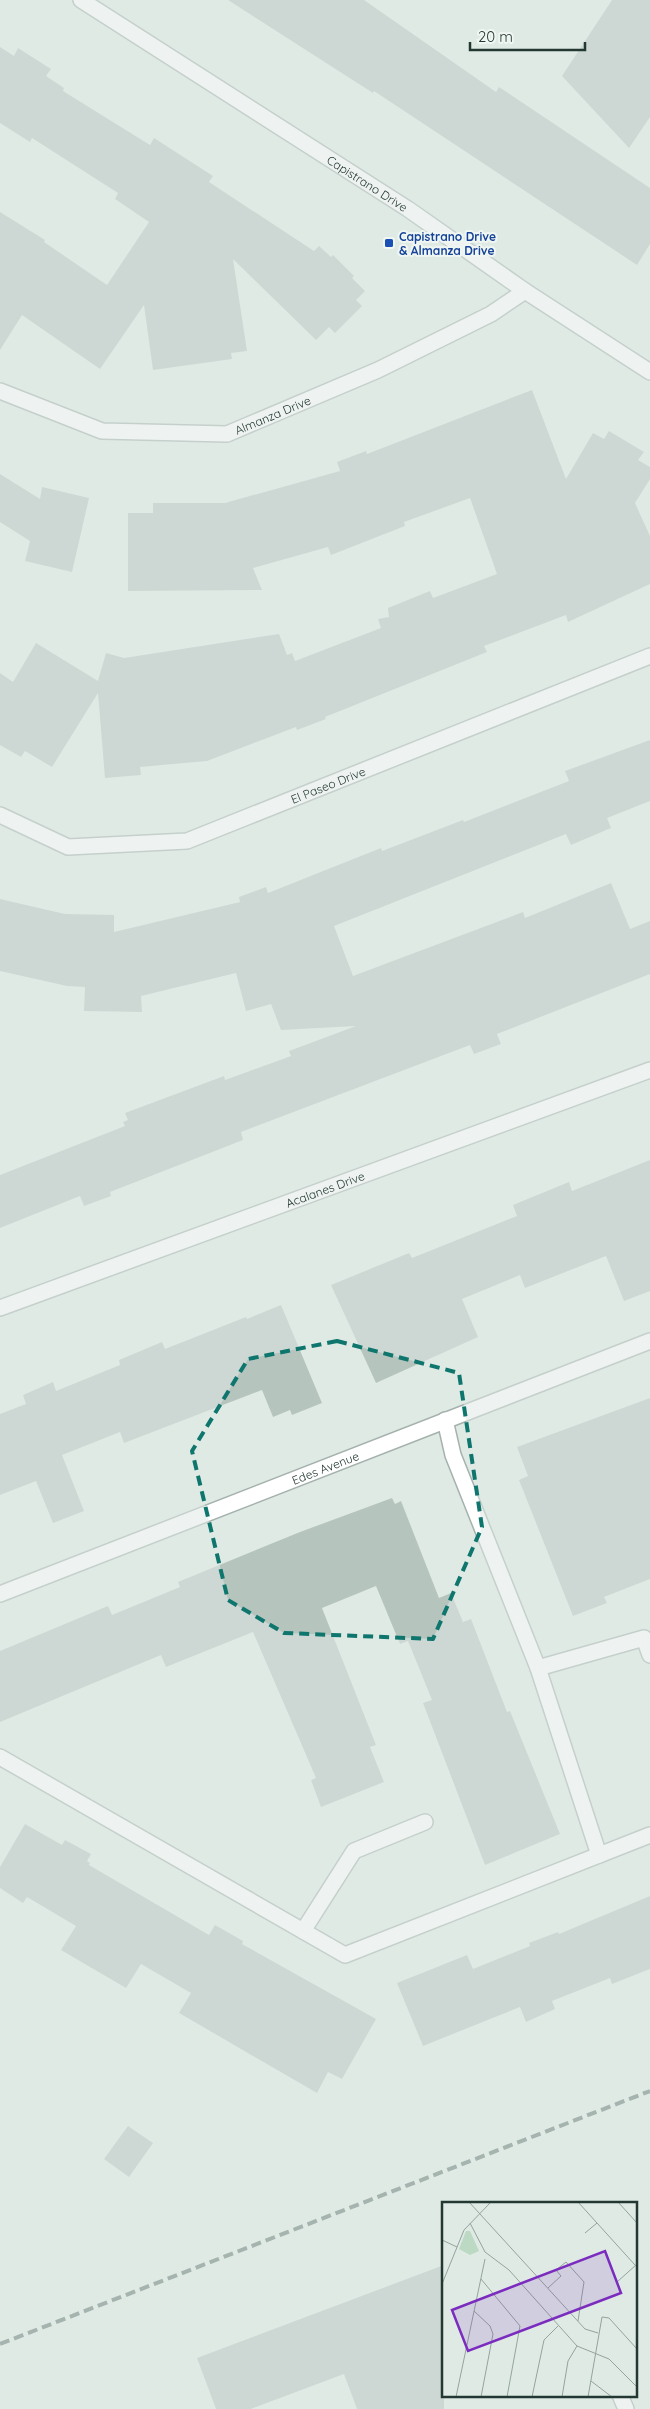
<svg xmlns="http://www.w3.org/2000/svg" width="650" height="2409" viewBox="0 0 650 2409" font-family="Quicksand,sans-serif">
	<style>
		.building { fill: #b6c4be }
		.lines { fill: none; stroke-linecap: round; stroke-linejoin: round }
		.lane-casing { stroke: #a4b1ac; stroke-width: 18 }
		.street-casing { stroke: #a4b1ac; stroke-width: 18 }
		.lane { stroke: #fff; stroke-width: 15 }
		.street { stroke: #fff; stroke-width: 15 }
		.rail { stroke: #5d746d; stroke-width: 4; stroke-dasharray: 10 5; stroke-linecap: butt }
		.marked { fill: none; stroke: #0f766e; stroke-width: 4; stroke-dasharray: 10 6; stroke-linejoin: round }
		.transit-dot { fill: #1a4fb4; stroke: #f0f7f3; stroke-width: 2 }
		.labels { text-anchor: middle; dominant-baseline: central; stroke-width: 4; stroke-linejoin: round; paint-order: stroke }
		.street-label { font-size: 12px; fill: #233832; stroke: #f0f7f3 }
		.transit-label { font-size: 12px; font-weight: bold; fill: #164399; stroke: #f0f7f3; text-anchor: start }
		.inset-road { fill: none; stroke: #94a39d; stroke-width: 1 }
		.view { fill: #7b2cbf; fill-opacity: 0.15; stroke: #7b2cbf; stroke-width: 2.5 }
		.inset-edge { fill: none; stroke: #233832; stroke-width: 2.5 }
	</style>
	<rect width="100%" height="100%" fill="#e0eae5"/>
	<g class="building">
		<path d="M 228,0 L 364,0 L 496,92 L 499,87 L 650,188 L 650,244 L 637,265 L 374,91 L 373,93 Z"/>
		<path d="M 612,0 L 650,0 L 650,117 L 629,148 L 562,76 Z"/>
		<path d="M 0,47 L 14,56 L 18,48 L 51,69 L 46,76 L 64,88 L 63,91 L 150,145 L 154,138 L 213,176 L 209,182 L 314,251 L 319,246 L 331,257 L 333,255 L 354,276 L 352,278 L 365,291 L 356,300 L 362,306 L 335,333 L 329,327 L 316,340 L 233,259 L 247,351 L 231,353 L 232,359 L 153,370 L 144,305 L 100,369 L 22,315 L 0,350 L 0,212 L 45,240 L 44,242 L 107,285 L 149,222 L 115,199 L 118,193 L 32,138 L 30,142 L 0,123 Z"/>
		<path d="M 532,390 L 566,479 L 593,433 L 604,439 L 609,431 L 644,452 L 638,460 L 650,467 L 650,479 L 635,503 L 650,536 L 650,584 L 568,622 L 566,615 L 484,646 L 487,652 L 325,717 L 326,719 L 297,730 L 296,727 L 207,761 L 140,767 L 141,775 L 105,778 L 98,693 L 52,767 L 25,751 L 21,757 L 0,745 L 0,673 L 13,682 L 36,643 L 98,681 L 106,653 L 124,658 L 279,634 L 287,655 L 292,653 L 295,661 L 381,628 L 378,619 L 389,617 L 388,608 L 430,591 L 433,598 L 497,574 L 470,498 L 404,522 L 405,526 L 331,555 L 328,547 L 253,568 L 262,590 L 128,591 L 128,513 L 153,513 L 153,503 L 225,503 L 340,471 L 337,462 L 366,451 L 367,454 Z"/>
		<path d="M 0,474 L 40,499 L 42,487 L 89,498 L 72,572 L 25,561 L 30,541 L 0,522 Z"/>
		<path d="M 650,740 L 650,801 L 607,818 L 611,828 L 571,845 L 566,834 L 334,926 L 353,976 L 523,912 L 525,918 L 611,883 L 630,929 L 650,921 L 650,974 L 497,1034 L 501,1044 L 474,1054 L 470,1045 L 241,1132 L 243,1140 L 110,1192 L 111,1196 L 84,1206 L 80,1196 L 0,1228 L 0,1175 L 125,1126 L 123,1122 L 128,1120 L 125,1113 L 224,1076 L 225,1080 L 291,1056 L 289,1051 L 356,1026 L 281,1030 L 271,1004 L 246,1011 L 236,973 L 141,996 L 142,1012 L 84,1011 L 85,987 L 67,986 L 0,971 L 0,899 L 65,914 L 114,915 L 114,932 L 240,902 L 239,897 L 266,887 L 268,893 L 381,848 L 382,851 L 463,820 L 464,822 L 569,781 L 565,771 Z"/>
		<path d="M 650,1160 L 650,1291 L 624,1301 L 606,1256 L 525,1288 L 520,1275 L 462,1299 L 478,1337 L 376,1383 L 331,1285 L 409,1253 L 412,1258 L 517,1216 L 513,1205 L 569,1182 L 572,1191 Z"/>
		<path d="M 281,1305 L 322,1403 L 292,1415 L 290,1410 L 273,1417 L 262,1390 L 124,1443 L 120,1432 L 62,1455 L 84,1511 L 53,1523 L 36,1481 L 0,1495 L 0,1414 L 26,1404 L 23,1395 L 53,1382 L 56,1391 L 120,1365 L 119,1360 L 162,1342 L 165,1349 L 246,1317 L 247,1319 Z"/>
		<path d="M 650,1398 L 650,1579 L 604,1597 L 607,1603 L 573,1616 L 519,1480 L 528,1476 L 517,1447 Z"/>
		<path d="M 392,1498 L 395,1504 L 401,1501 L 439,1598 L 451,1593 L 463,1622 L 471,1619 L 507,1712 L 510,1711 L 560,1834 L 485,1865 L 423,1703 L 432,1700 L 408,1641 L 400,1644 L 376,1586 L 322,1608 L 376,1745 L 370,1747 L 384,1782 L 321,1807 L 311,1780 L 316,1778 L 253,1632 L 166,1667 L 161,1655 L 0,1722 L 0,1651 L 108,1606 L 112,1615 L 180,1587 L 178,1582 L 300,1532 Z"/>
		<path d="M 25,1824 L 62,1845 L 65,1840 L 91,1854 L 87,1861 L 90,1863 L 89,1865 L 209,1935 L 215,1925 L 243,1941 L 242,1944 L 376,2019 L 342,2079 L 328,2072 L 317,2093 L 179,2013 L 191,1993 L 141,1964 L 126,1988 L 61,1950 L 76,1926 L 27,1897 L 23,1903 L 0,1888 L 0,1867 Z"/>
		<path d="M 650,1896 L 650,1969 L 612,1984 L 610,1978 L 552,2001 L 555,2009 L 526,2022 L 520,2007 L 423,2046 L 397,1983 L 467,1955 L 473,1969 L 530,1946 L 529,1943 L 558,1932 L 559,1934 Z"/>
		<path d="M 128,2126 L 153,2143 L 129,2177 L 104,2159 Z"/>
		<path d="M 444,2265 L 444,2409 L 357,2409 L 344,2374 L 251,2409 L 216,2409 L 197,2358 Z"/>
	</g>
	<g class="lines">
		<g class="lane-casing">
			<path id="lane" d="M 538,1668 L 599,1855"/>
		</g>
		<g class="street-casing">
			<g id="street">
				<path id="s1" d="M 81,0 L 408,209 L 525,291 L 650,372"/>
				<path id="s2" d="M 0,391 L 102,431 L 227,434 L 378,370 L 491,314 L 525,291"/>
				<path id="s3" d="M 0,815 L 68,847 L 187,841 L 650,656"/>
				<path id="s4" d="M 0,1308 L 650,1070"/>
				<path d="M 445,1420 L 453,1455 L 538,1668 L 644,1638 L 650,1655"/>
				<path id="s5" d="M 0,1594 L 650,1341"/>
				<path d="M 0,1757 L 345,1955 L 650,1835"/>
				<path d="M 303,1931 L 354,1851 L 425,1822"/>
				<path d="M 620,2395 L 626,2409"/>
			</g>
		</g>
		<use href="#lane" class="lane"/>
		<use href="#street" class="street"/>
		<path class="rail" d="M 0,2344 L 650,2091"/>
	</g>
	<path d="M0 0H650V2409H0ZM 337,1341 L 459,1373 L 482,1527 L 433,1639 L 284,1633 L 228,1600 L 192,1451 L 248,1359 Z" fill="#e0eae5" fill-opacity=".55" fill-rule="evenodd"/>
	<path class="marked" d="M 337,1341 L 459,1373 L 482,1527 L 433,1639 L 284,1633 L 228,1600 L 192,1451 L 248,1359 Z"/>
	<rect class="transit-dot" x="384" y="238" width="10" height="10" rx="2.5"/>
	<g class="labels">
		<g class="street-label">
			<text stroke="none"><textPath href="#s1" startOffset="340">Capistrano Drive</textPath></text>
			<text stroke="none"><textPath href="#s2" startOffset="284">Almanza Drive</textPath></text>
			<text stroke="none"><textPath href="#s3" startOffset="346">El Paseo Drive</textPath></text>
			<text stroke="none"><textPath href="#s4" startOffset="346">Acalanes Drive</textPath></text>
			<text stroke="none"><textPath href="#s5" startOffset="349">Edes Avenue</textPath></text>
		</g>
		<g class="transit-label">
			<text x="399" y="236">Capistrano Drive<tspan x="399" dy="14">&amp; Almanza Drive</tspan></text>
		</g>
	</g>
	<g transform="translate(442 2202)">
		<rect width="195" height="195" fill="#e0eae5"/>
		<path d="M 24,29 L 28,29 L 37,49 L 28,53 L 17,47 Z" fill="#bbd9c3"/>
		<path class="inset-road" d="M 27,0 L 143,127 L 156,131M 136,0 L 193,63M 176,0 L 195,21M 28,21 L 43,50 L 67,68 L 135,144 L 167,157 L 195,185M 143,31 L 155,21M 0,38 L 15,45M 39,77 L 78,124 L 65,195M 175,80 L 194,63M 0,82 L 22,28 L 49,0M 106,86 L 119,74 L 114,68 L 124,60 L 142,80 L 136,119M 32,109 L 48,124 L 51,132 L 39,195M 149,179 L 170,195M 14,195 L 43,57M 90,195 L 102,138 L 116,124M 120,195 L 126,159 L 135,144M 146,195 L 160,115 L 167,116 L 195,147"/>
		<path class="view" d="M 163,49 L 179,91 L 26,149 L 10,108 Z"/>
		<rect width="195" height="195" class="inset-edge"/>
	</g>
	<path d="M470 42v8h115v-8" fill="none" stroke="#233832" stroke-width="2.5"/>
	<text x="478" y="42" font-size="15" fill="#233832" stroke="#f0f7f3" stroke-width="4" paint-order="stroke">20 m</text>
</svg>
